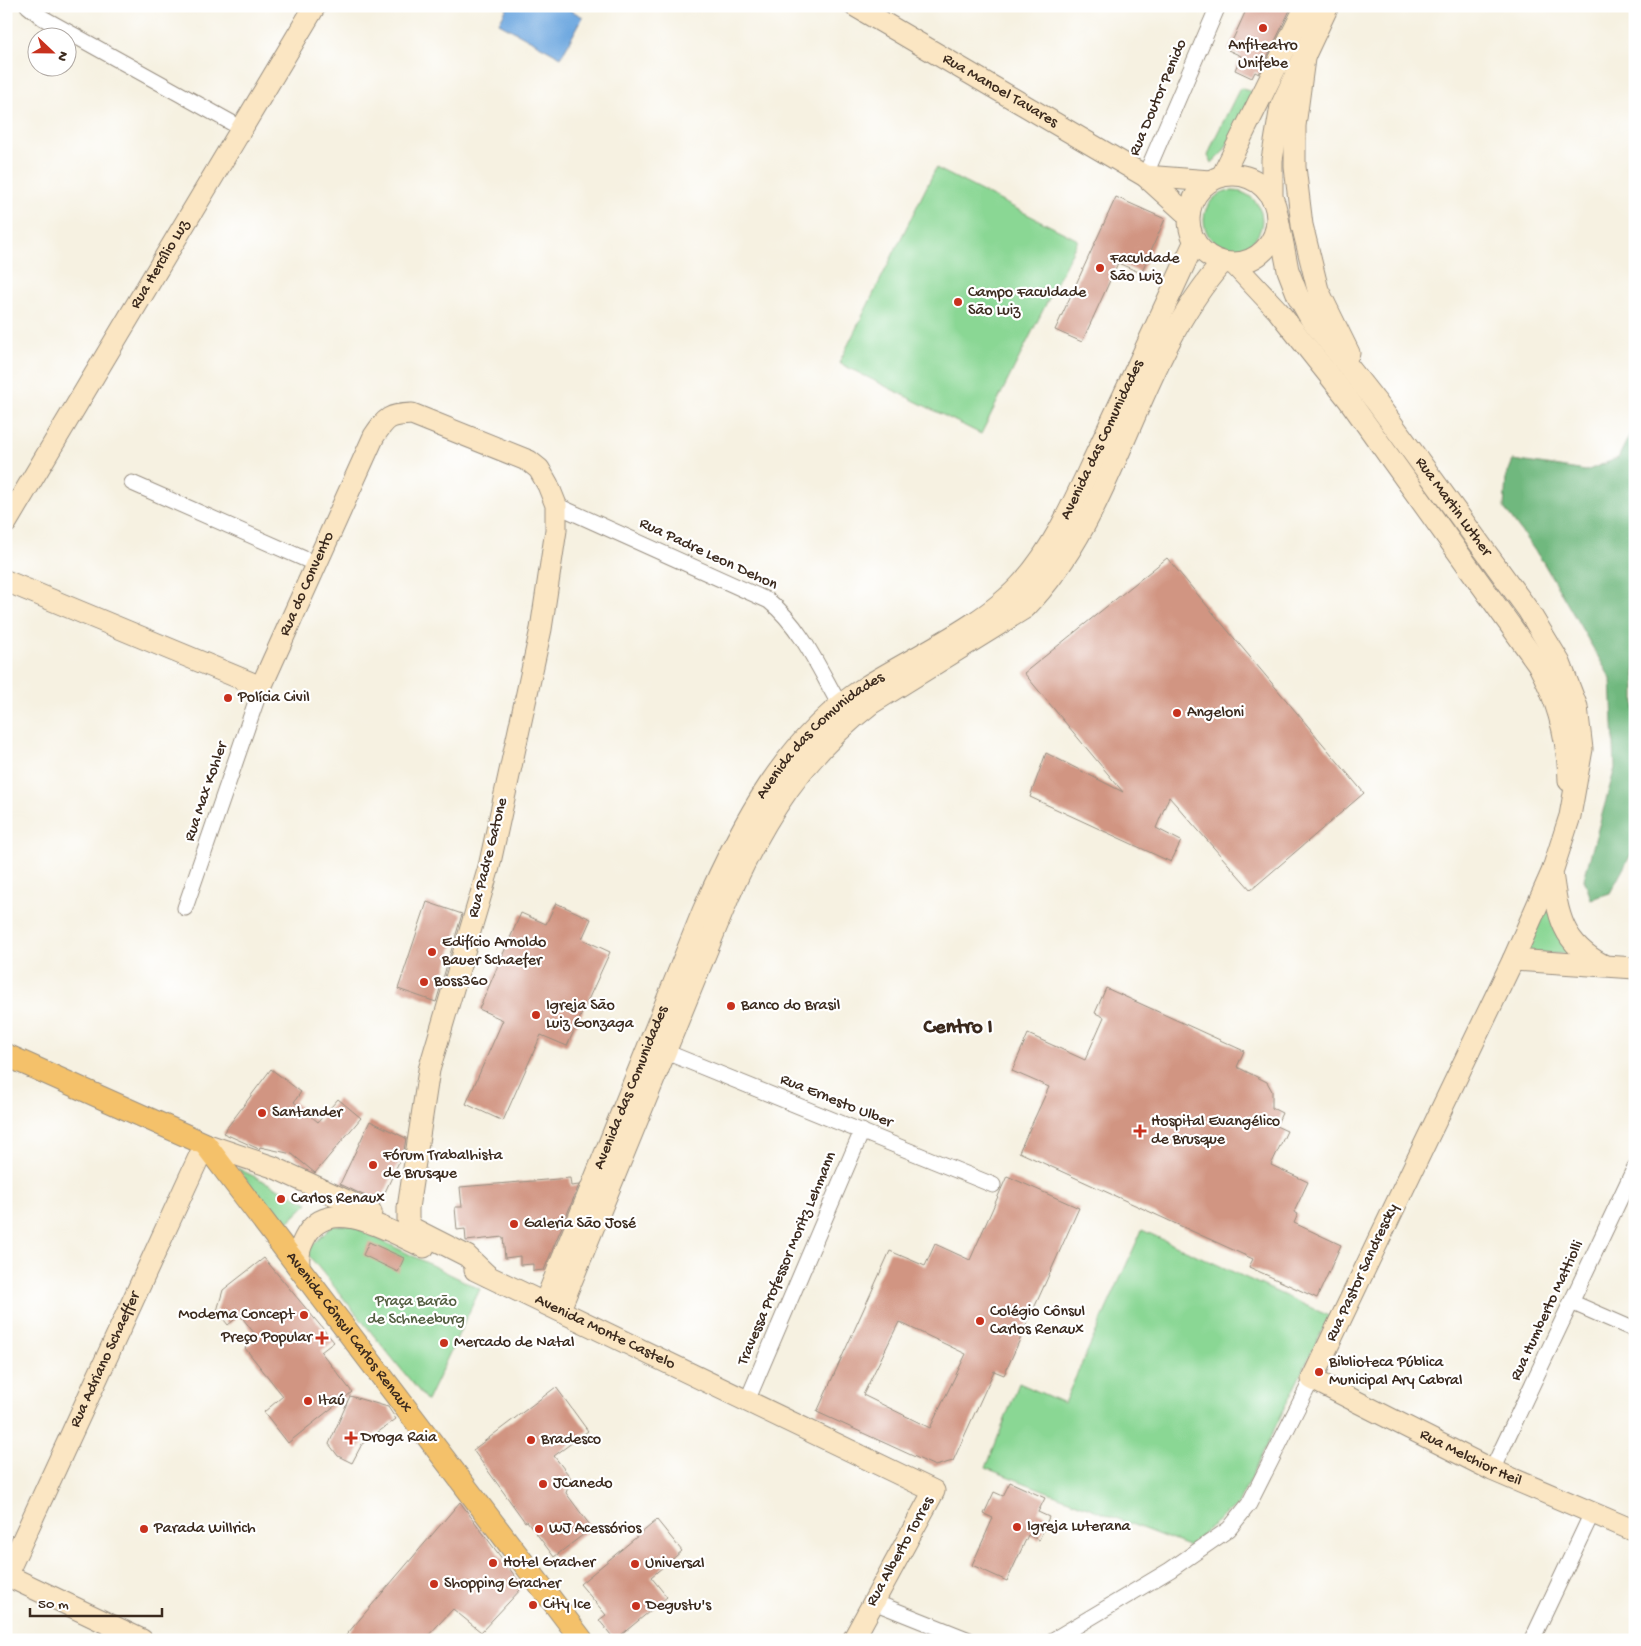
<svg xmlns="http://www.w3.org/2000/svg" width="1641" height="1646" viewBox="0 0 1641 1646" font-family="'Gochi Hand',sans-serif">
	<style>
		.green { fill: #8ad794; stroke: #628059 }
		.forest { fill: #6fb87e; stroke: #55714e }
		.water { fill: #70a9e0; stroke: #566a7f }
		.building { fill: #d19582; fill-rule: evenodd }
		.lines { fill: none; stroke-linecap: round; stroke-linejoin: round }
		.street-casing { stroke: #988e80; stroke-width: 17 }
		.secondary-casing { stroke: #988e80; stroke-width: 23 }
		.primary-casing { stroke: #988e80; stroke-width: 24 }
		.street { stroke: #fff; stroke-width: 15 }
		.secondary { stroke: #fbe6c3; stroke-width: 21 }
		.primary { stroke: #f4c16a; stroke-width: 22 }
		.poi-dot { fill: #c8321e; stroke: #fff; stroke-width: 2 }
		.labels { text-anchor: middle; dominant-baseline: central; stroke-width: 4.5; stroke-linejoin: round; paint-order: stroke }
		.poi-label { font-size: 16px; fill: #3b2a1e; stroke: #fff; text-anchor: start }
		.street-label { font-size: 16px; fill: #3b2a1e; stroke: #fff }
		.park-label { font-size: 16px; fill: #535e41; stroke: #fff }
		.district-label { font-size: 21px; font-weight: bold; fill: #3b2a1e; stroke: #fff }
	</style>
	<rect width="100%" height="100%" fill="#fff"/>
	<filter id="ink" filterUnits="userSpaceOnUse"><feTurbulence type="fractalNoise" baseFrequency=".02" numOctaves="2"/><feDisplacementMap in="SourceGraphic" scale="10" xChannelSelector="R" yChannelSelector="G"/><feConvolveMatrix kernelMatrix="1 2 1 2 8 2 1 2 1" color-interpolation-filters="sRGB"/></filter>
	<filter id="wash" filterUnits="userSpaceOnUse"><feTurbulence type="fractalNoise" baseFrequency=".0096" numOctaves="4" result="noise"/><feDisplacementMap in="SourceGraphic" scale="20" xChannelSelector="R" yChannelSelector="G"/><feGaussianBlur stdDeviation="1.12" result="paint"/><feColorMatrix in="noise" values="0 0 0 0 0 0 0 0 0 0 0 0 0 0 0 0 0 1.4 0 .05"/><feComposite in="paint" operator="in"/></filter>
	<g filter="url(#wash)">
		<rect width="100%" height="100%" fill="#f6f1e1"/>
		<g class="green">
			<path d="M 1240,88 L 1255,93 L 1223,152 L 1212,163 L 1208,156 L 1214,140 Z"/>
			<path d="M 936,168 L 1078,240 L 981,434 L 839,363 Z"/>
			<circle cx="1233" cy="220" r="29"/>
			<path d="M 1547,902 L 1570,954 L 1524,953 Z"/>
			<path d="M 237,1168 L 308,1203 L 283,1227 Z"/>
			<path d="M 350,1225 L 480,1289 L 427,1401 L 306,1252 L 332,1226 Z"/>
			<path d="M 1142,1230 L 1329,1316 L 1238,1504 L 1188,1546 L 986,1468 L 1019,1383 L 1064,1403 Z"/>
		</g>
		<path class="forest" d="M 1635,424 L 1635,847 L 1610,893 L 1591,899 L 1584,879 L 1615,768 L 1611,679 L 1543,562 L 1504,508 L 1506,478 L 1513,460 L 1586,471 L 1618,458 Z"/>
		<path class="water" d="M 508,6 L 563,6 L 583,17 L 561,57 L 499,23 Z"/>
		<g id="blocks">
			<g class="building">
				<path d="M 1248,6 L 1292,6 L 1259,74 L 1255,72 L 1252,78 L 1235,70 L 1241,56 L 1228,50 Z"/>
				<path d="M 1116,197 L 1165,219 L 1141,273 L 1118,263 L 1082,342 L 1055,330 Z"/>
				<path d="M 1167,558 L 1364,793 L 1251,890 L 1169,797 L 1156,828 L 1181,841 L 1171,862 L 1030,797 L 1046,753 L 1123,792 L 1024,673 Z"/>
				<path d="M 427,902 L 462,914 L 436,1002 L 398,989 Z"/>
				<path d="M 556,903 L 591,919 L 582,939 L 610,952 L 567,1046 L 541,1035 L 503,1121 L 466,1104 L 503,1020 L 479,1009 L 521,913 L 546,924 Z"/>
				<path d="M 1106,988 L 1244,1051 L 1237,1067 L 1267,1082 L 1272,1091 L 1272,1108 L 1282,1113 L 1276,1126 L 1287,1131 L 1271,1165 L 1308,1182 L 1294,1212 L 1298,1214 L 1294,1223 L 1341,1245 L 1317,1298 L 1249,1267 L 1253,1259 L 1019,1152 L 1049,1087 L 1012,1071 L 1028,1034 L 1085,1060 L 1104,1017 L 1095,1013 Z"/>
				<path d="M 271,1069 L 301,1092 L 294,1102 L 318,1122 L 338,1099 L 361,1118 L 315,1173 L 292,1154 L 260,1147 L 259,1149 L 223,1133 Z"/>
				<path d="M 370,1121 L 406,1138 L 404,1151 L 380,1203 L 340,1184 Z"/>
				<path d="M 1007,1176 L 1079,1208 L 1004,1375 L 994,1371 L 953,1461 L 935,1466 L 817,1412 L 890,1251 L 925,1266 L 935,1244 L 970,1260 ZM 899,1322 L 966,1354 L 930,1428 L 863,1395 Z"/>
				<path d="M 570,1178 L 571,1186 L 579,1185 L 544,1270 L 533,1271 L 533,1264 L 520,1265 L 520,1256 L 505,1258 L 503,1237 L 466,1241 L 465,1229 L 457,1230 L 455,1207 L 462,1207 L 460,1187 Z"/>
				<path d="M 369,1242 L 404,1258 L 398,1272 L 363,1255 Z"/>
				<path d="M 264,1258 L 334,1342 L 321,1352 L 352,1392 L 288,1443 L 264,1412 L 283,1396 L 245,1348 L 258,1338 L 240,1315 L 228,1325 L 217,1311 L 223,1290 Z"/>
				<path d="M 556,1387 L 588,1431 L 554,1456 L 571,1478 L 566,1493 L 592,1528 L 554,1557 L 527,1521 L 525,1522 L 473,1450 Z"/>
				<path d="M 350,1396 L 388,1407 L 396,1419 L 362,1444 L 352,1463 L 338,1456 L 329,1444 Z"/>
				<path d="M 1010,1482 L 1045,1498 L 1038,1512 L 1049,1517 L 1039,1540 L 1028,1535 L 1007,1581 L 972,1565 L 993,1518 L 984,1514 L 994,1492 L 1003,1496 Z"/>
				<path d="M 460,1502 L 523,1587 L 481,1632 L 453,1609 L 424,1640 L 342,1640 Z"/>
				<path d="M 657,1520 L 682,1551 L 651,1577 L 667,1597 L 615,1640 L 599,1620 L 606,1615 L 580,1584 Z"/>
			</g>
		</g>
	</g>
	<g filter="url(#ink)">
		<use href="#blocks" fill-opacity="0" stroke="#988e80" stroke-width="1"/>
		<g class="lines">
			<g class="street-casing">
				<g id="street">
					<path d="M 28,6 L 43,18 L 241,128"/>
					<path d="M 1145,176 L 1218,6"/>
					<path d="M 132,483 L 316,564"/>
					<path d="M 556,505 L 769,601 C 804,629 822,676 845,714"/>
					<path d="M 185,908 L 261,687"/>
					<path d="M 656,1048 L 993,1185"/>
					<path d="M 1571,1302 L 1635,1330"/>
					<path d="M 747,1401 L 862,1131"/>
					<path d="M 1492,1470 L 1635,1167"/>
					<path d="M 874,1602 L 969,1640"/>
					<path d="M 1053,1640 L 1170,1570 L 1229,1529 L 1249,1504 L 1312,1379"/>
					<path d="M 1532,1640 L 1592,1513"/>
				</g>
			</g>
			<g class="secondary-casing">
				<g id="secondary">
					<path id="s1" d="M 855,6 L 1145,176 L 1188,215"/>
					<path d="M 1305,51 L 1295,126 L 1295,167 L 1302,225 L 1318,290 L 1349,353"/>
					<circle cx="1233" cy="219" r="44"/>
					<path d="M 1145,176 L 1210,181"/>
					<path d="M 1222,176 L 1306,6"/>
					<path d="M 1272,199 L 1272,160 L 1281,106 L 1328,6"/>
					<path id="s2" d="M 1277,213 L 1288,270 L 1298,296 L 1311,319 L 1377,403 L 1528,610 L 1560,663 L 1577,707 L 1582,749 L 1570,816 L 1552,872 L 1513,960 L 1312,1379 L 1492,1470 L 1635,1531"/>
					<path d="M 1234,264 L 1278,311 L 1348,399 L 1538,664 C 1558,701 1568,738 1569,781"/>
					<path id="s3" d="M 6,523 L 315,6"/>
					<path id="s4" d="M 6,581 L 261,687 L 374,436 C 387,417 389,415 412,414 L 529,461 L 539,469 L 548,485 L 556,505 L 556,530 L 541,629 L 489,867 L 429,1070 L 408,1208 L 408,1220 L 412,1228 L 467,1256 L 488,1276"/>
					<path d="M 1552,873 C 1558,916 1562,943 1603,965"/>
					<path d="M 1513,960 L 1635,968"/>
					<path d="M 299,1266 C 298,1253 300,1246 307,1234 C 332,1194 392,1233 424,1247"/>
					<path id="s5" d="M 475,1270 L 934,1491 L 853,1640"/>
					<path id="s6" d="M 545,1302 L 703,911 C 740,826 786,737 867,686 C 915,656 986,624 1023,582 C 1057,544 1077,494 1099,448 C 1131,380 1163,311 1194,243"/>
					<path d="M 560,1309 L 729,896 C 764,818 803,756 872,703 L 1025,608 C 1119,512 1134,363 1222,263"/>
					<path d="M 6,1575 L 142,1640"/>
					<path id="s7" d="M 6,1576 L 205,1144 L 273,1167 L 371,1212"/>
				</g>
			</g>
			<g class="primary-casing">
				<g id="primary">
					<path id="s8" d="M 6,1055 L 205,1144 L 582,1640"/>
				</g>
			</g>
			<use href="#street" class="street"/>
			<use href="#secondary" class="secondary"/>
			<use href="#primary" class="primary"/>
		</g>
	</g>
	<g class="poi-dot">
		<circle cx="1263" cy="28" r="5"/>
		<circle cx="1100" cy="268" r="5"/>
		<circle cx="958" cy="302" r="5"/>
		<circle cx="228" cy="698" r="5"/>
		<circle cx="1177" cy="713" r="5"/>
		<circle cx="432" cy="952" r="5"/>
		<circle cx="424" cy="982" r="5"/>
		<circle cx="731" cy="1006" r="5"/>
		<circle cx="536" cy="1015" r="5"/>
		<circle cx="262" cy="1113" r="5"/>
		<path d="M1137.5 1123.5h5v5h5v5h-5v5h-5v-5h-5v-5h5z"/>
		<circle cx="373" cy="1165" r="5"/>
		<circle cx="281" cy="1199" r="5"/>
		<circle cx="514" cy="1224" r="5"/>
		<circle cx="304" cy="1315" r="5"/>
		<circle cx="980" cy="1321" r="5"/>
		<path d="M319.5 1330.5h5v5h5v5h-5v5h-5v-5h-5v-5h5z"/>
		<circle cx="444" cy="1343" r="5"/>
		<circle cx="1319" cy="1372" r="5"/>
		<circle cx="308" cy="1401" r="5"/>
		<path d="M348.5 1430.5h5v5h5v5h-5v5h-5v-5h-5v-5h5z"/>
		<circle cx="531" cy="1440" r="5"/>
		<circle cx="543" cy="1484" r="5"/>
		<circle cx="1017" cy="1527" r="5"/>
		<circle cx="144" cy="1529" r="5"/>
		<circle cx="539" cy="1529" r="5"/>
		<circle cx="493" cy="1563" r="5"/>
		<circle cx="635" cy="1564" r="5"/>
		<circle cx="434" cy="1584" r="5"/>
		<circle cx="533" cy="1605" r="5"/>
		<circle cx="636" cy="1606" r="5"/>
	</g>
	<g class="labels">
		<g class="poi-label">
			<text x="1263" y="46" text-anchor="middle">Anfiteatro<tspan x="1263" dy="18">Unifebe</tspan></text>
			<text x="1110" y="259">Faculdade<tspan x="1110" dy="18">São Luiz</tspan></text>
			<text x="968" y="293">Campo Faculdade<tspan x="968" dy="18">São Luiz</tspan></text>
			<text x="238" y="698">Polícia Civil</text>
			<text x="1187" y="713">Angeloni</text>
			<text x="442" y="943">Edifício Arnoldo<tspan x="442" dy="18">Bauer Schaefer</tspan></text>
			<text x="434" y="982">Boss360</text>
			<text x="546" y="1006">Igreja São<tspan x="546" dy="18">Luiz Gonzaga</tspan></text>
			<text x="741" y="1006">Banco do Brasil</text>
			<text x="272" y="1113">Santander</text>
			<text x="1151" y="1122">Hospital Evangélico<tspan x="1151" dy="18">de Brusque</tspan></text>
			<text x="383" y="1156">Fórum Trabalhista<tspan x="383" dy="18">de Brusque</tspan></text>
			<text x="291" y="1199">Carlos Renaux</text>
			<text x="524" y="1224">Galeria São José</text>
			<text x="990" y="1312">Colégio Cônsul<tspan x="990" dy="18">Carlos Renaux</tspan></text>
			<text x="294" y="1315" text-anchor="end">Moderna Concept</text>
			<text x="312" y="1338" text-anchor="end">Preço Popular</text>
			<text x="454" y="1343">Mercado de Natal</text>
			<text x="1329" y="1363">Biblioteca Pública<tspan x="1329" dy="18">Municipal Ary Cabral</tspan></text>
			<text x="318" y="1401">Itaú</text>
			<text x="361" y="1438">Droga Raia</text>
			<text x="541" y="1440">Bradesco</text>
			<text x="553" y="1484">JCanedo</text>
			<text x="1027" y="1527">Igreja Luterana</text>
			<text x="154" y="1529">Parada Willrich</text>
			<text x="549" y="1529">WJ Acessórios</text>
			<text x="503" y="1563">Hotel Gracher</text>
			<text x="645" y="1564">Universal</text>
			<text x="444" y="1584">Shopping Gracher</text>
			<text x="543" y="1605">City Ice</text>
			<text x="646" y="1606">Degustu's</text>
		</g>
		<g class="street-label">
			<text stroke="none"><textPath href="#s1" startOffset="168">Rua Manoel Tavares</textPath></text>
			<text transform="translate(1159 98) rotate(-67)">Rua Doutor Penido</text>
			<text stroke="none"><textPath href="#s3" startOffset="301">Rua Hercílio Luz</textPath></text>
			<text stroke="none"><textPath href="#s6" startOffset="1056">Avenida das Comunidades</textPath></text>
			<text stroke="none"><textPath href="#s2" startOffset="348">Rua Martin Luther</textPath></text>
			<text transform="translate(708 555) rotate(25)">Rua Padre Leon Dehon</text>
			<text stroke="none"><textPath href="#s4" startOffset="389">Rua do Convento</textPath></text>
			<text stroke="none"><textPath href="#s6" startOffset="636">Avenida das Comunidades</textPath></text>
			<text transform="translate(207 792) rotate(-71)">Rua Max Kohler</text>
			<text transform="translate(489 858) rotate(-76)">Rua Padre Gatone</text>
			<text stroke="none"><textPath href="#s6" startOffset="231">Avenida das Comunidades</textPath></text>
			<text transform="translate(836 1102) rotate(22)">Rua Ernesto Ulber</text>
			<text transform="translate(788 1259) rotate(-67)">Travessa Professor Moritz Lehmann</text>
			<text transform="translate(1363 1273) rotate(-65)">Rua Pastor Sandrescky</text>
			<text transform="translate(1548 1311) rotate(-65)">Rua Humberto Mattiolli</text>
			<text stroke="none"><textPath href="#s8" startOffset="455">Avenida Cônsul Carlos Renaux</textPath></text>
			<text stroke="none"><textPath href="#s5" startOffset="144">Avenida Monte Castelo</textPath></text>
			<text stroke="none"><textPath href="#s7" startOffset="238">Rua Adriano Schaeffer</textPath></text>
			<text stroke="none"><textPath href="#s2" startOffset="1492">Rua Melchior Heil</textPath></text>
			<text transform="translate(901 1552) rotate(-61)">Rua Alberto Torres</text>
		</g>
		<g class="park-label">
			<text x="416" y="1302">Praça Barão<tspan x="416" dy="18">de Schneeburg</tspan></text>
		</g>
		<g class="district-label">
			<text x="958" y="1028">Centro I</text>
		</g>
	</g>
	<rect width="1641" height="1646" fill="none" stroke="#fff" stroke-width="25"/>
	<g transform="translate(52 52) rotate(112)"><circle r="24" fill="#ffffff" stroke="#b1aaa5"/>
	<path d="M0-4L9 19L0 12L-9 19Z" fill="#c8321e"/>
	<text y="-8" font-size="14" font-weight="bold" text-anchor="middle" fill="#3b2a1e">N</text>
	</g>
	<path d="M30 1608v8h132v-8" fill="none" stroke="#3b2a1e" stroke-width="2.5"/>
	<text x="38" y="1608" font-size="15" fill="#3b2a1e" stroke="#ffffff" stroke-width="4" paint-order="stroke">50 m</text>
</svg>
